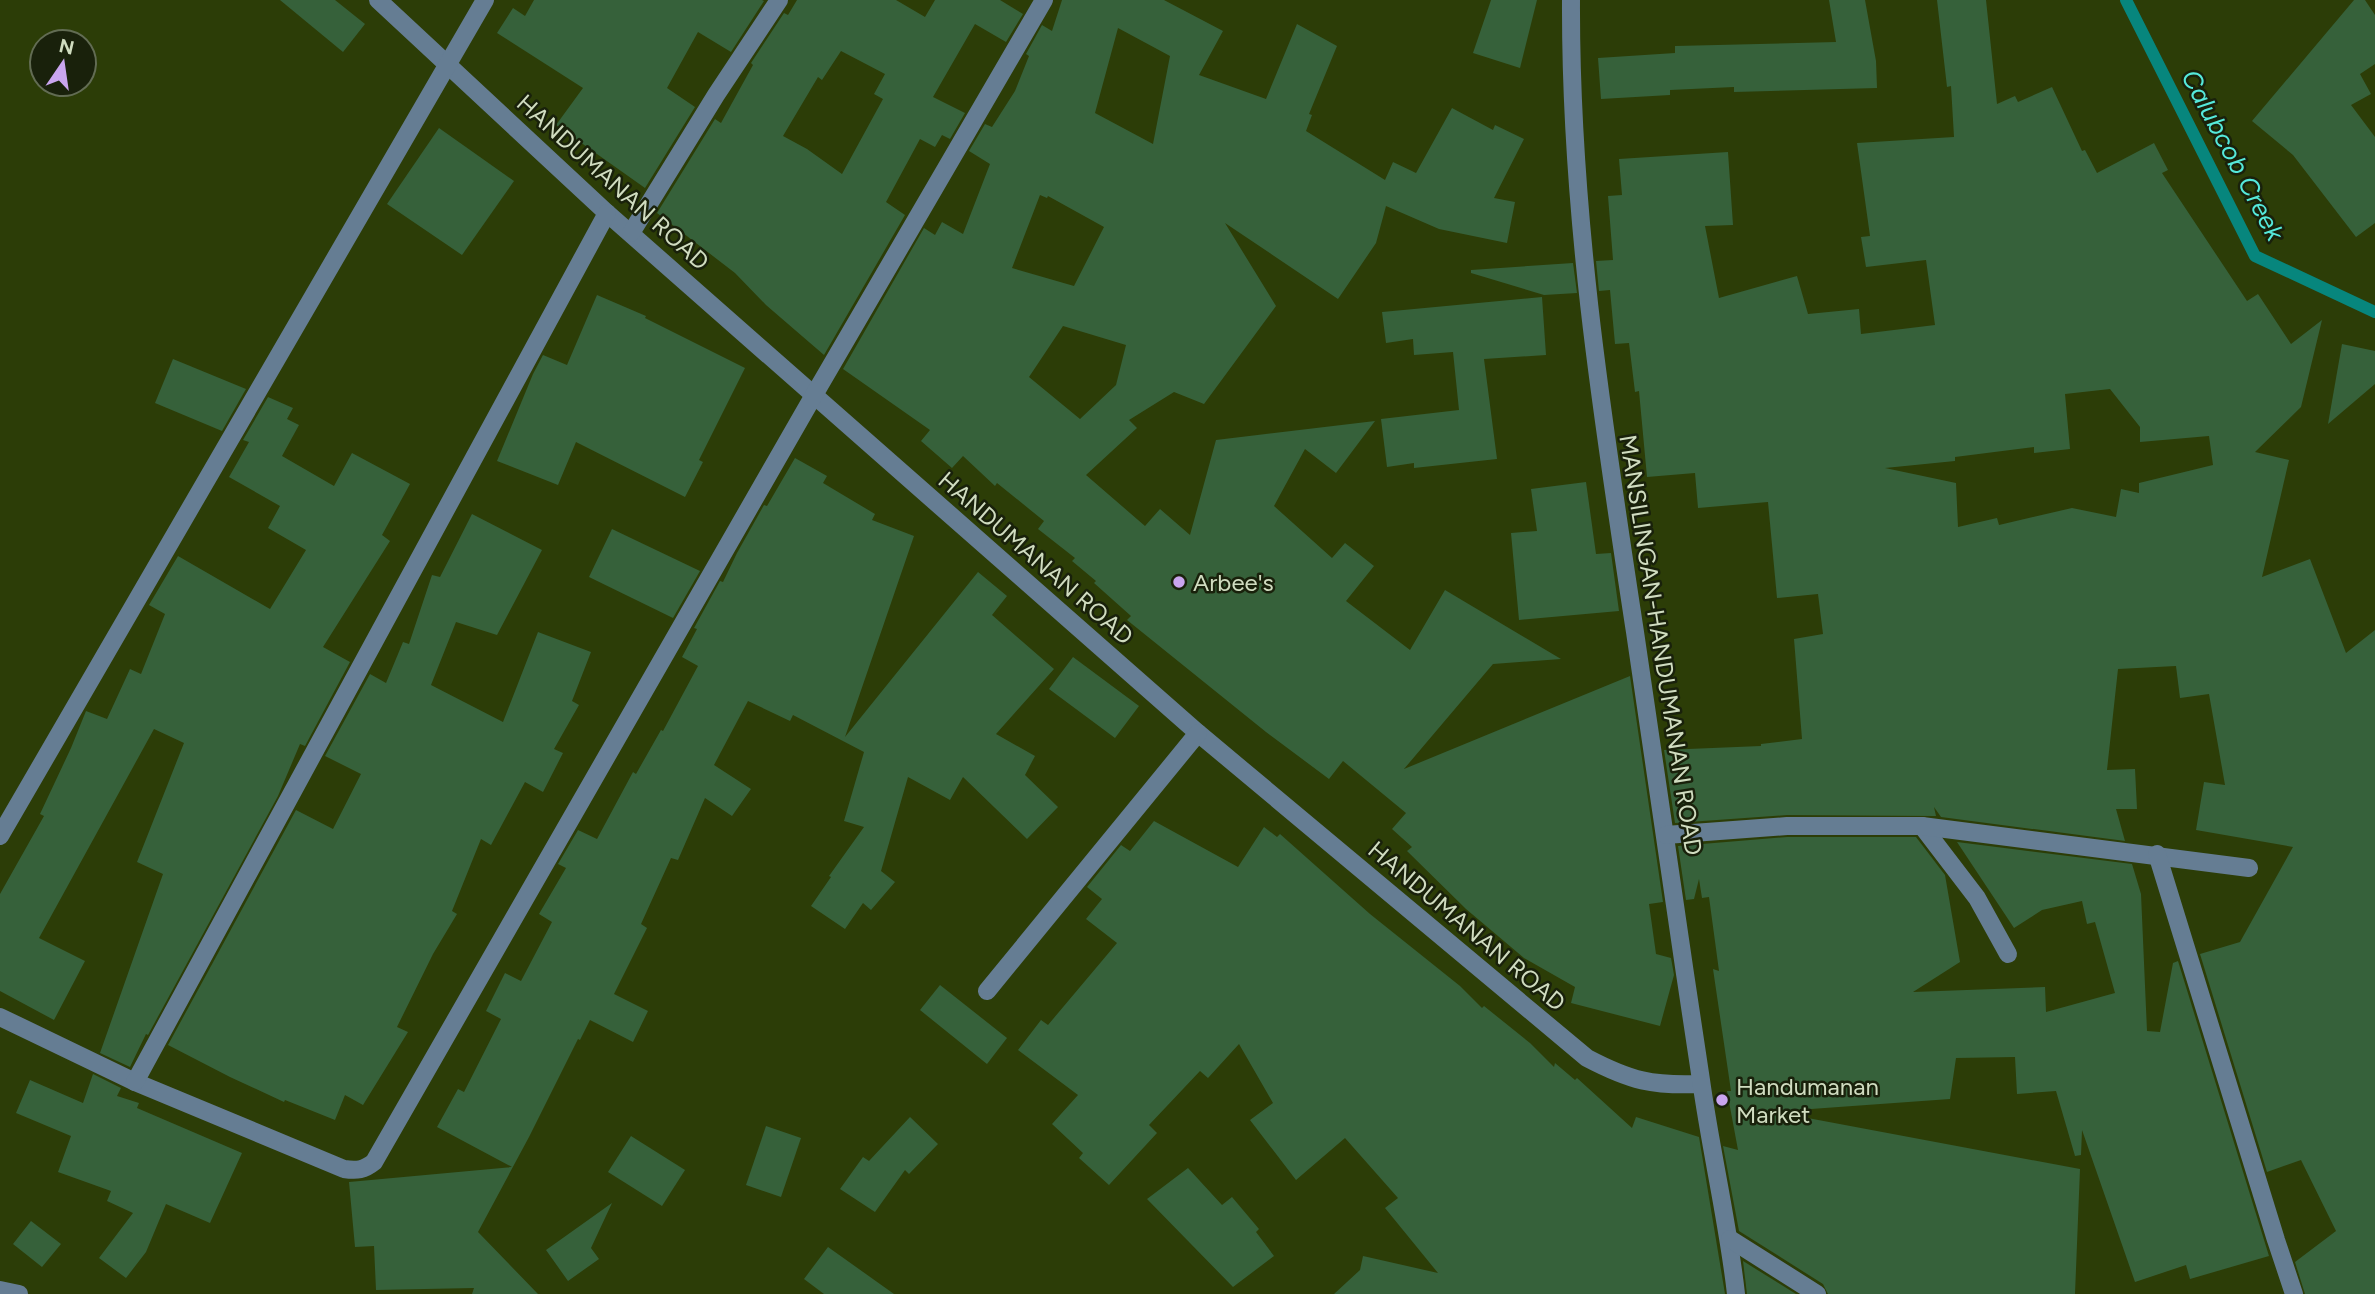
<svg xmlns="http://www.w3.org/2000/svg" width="2375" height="1294" viewBox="0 0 2375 1294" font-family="Figtree,sans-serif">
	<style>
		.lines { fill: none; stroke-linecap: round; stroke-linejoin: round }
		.stream { stroke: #07867d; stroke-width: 12 }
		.building { fill: #36613a; fill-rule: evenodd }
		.minor { stroke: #657d93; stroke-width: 18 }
		.poi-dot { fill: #c9a5ee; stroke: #19210b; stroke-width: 2.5 }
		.labels { text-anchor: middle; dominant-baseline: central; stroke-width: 5; stroke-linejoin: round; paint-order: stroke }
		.street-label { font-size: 24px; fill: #d0dcc0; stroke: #19210b }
		.poi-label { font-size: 24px; fill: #d0dcc0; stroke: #19210b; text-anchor: start }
		.water-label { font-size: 26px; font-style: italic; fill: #55e9db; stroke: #19210b }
	</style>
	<rect width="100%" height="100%" fill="#2c3d07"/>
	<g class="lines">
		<path class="stream" d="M 2126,0 L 2255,256 L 2375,312"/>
	</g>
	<g class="building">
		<path d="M 280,0 L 335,0 L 365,24 L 343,52 Z"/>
		<path d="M 534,0 L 762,0 L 764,1 L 731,52 L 698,32 L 667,88 L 695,107 L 645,188 L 556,125 L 583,88 L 497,33 L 513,8 L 525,16 Z"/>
		<path d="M 797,0 L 896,0 L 925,17 L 935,0 L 1000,0 L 1023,14 L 1006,42 L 975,24 L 933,97 L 965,113 L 950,139 L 942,135 L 935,147 L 920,139 L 886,202 L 905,215 L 824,355 L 766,305 L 735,273 L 657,213 L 715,119 L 721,123 L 753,65 L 751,63 L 784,13 L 788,15 ZM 841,51 L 885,74 L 874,94 L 883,99 L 842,174 L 807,149 L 783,136 L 818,77 L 822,80 Z"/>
		<path d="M 1062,0 L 1164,0 L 1223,31 L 1199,75 L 1266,99 L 1297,24 L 1337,46 L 1309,114 L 1312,115 L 1306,131 L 1385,180 L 1393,162 L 1416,173 L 1452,108 L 1493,130 L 1495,125 L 1524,139 L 1494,198 L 1515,202 L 1507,243 L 1439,229 L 1386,206 L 1376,243 L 1338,299 L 1225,223 L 1276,306 L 1204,404 L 1174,392 L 1129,420 L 1137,428 L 1086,475 L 1145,526 L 1160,509 L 1190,535 L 1216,440 L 1375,421 L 1336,473 L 1305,449 L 1274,506 L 1332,558 L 1345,543 L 1374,566 L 1346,601 L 1410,650 L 1445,590 L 1561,659 L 1493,664 L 1404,769 L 1630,676 L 1663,902 L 1649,904 L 1656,954 L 1671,958 L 1674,975 L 1660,1026 L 1571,1003 L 1575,987 L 1524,958 L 1466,909 L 1407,851 L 1412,847 L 1392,829 L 1406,813 L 1343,761 L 1329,779 L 1266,732 L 1127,620 L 1131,616 L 1094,583 L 1096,581 L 1072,561 L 1075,558 L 1038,529 L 1044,521 L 997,483 L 995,486 L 963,456 L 952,468 L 921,441 L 930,430 L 843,369 L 924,228 L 935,235 L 942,222 L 963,234 L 990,164 L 969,151 L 985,124 L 992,127 L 1015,91 L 1029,56 L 1026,54 L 1042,25 L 1052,31 ZM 1118,28 L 1170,56 L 1153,144 L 1095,113 ZM 1040,195 L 1047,198 L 1048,196 L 1104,227 L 1074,286 L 1012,268 ZM 1063,326 L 1126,345 L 1116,385 L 1080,419 L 1029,377 Z"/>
		<path d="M 1491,0 L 1537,0 L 1520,68 L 1473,53 Z"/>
		<path d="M 1829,0 L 1865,0 L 1876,61 L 1877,88 L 1734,92 L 1734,87 L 1670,90 L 1670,95 L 1601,99 L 1598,58 L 1675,53 L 1675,46 L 1836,42 Z"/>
		<path d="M 1937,0 L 1986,0 L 1997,104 L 2015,96 L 2018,102 L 2052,87 L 2082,151 L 2085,150 L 2097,173 L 2154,143 L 2168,170 L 2162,173 L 2247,301 L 2258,294 L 2291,344 L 2322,320 L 2301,407 L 2255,452 L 2289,460 L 2262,577 L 2310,559 L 2346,653 L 2375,630 L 2375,1294 L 2305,1294 L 2295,1262 L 2336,1231 L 2301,1160 L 2267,1172 L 2200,954 L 2240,942 L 2293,847 L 2196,830 L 2204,782 L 2225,785 L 2209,694 L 2180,698 L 2176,666 L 2118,669 L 2107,770 L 2135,769 L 2137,809 L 2116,809 L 2125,841 L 1941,817 L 1934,807 L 1936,816 L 1787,815 L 1675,823 L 1664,750 L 1761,746 L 1761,744 L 1802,739 L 1794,639 L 1823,634 L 1818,594 L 1777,598 L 1768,502 L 1698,508 L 1695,473 L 1647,477 L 1639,391 L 1635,392 L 1629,343 L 1615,344 L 1610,290 L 1599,291 L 1596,261 L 1613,260 L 1608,196 L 1622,195 L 1619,159 L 1728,152 L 1733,225 L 1705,226 L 1719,298 L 1797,276 L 1808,314 L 1859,309 L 1861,334 L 1935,325 L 1926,260 L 1866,267 L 1861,237 L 1870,236 L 1857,143 L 1954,137 L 1951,86 L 1947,87 ZM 2110,389 L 2140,427 L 2140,442 L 2209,436 L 2213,465 L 2139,483 L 2139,493 L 2121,489 L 2116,517 L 2072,508 L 1999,525 L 1997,518 L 1958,527 L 1956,483 L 1885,468 L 1955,461 L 1955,457 L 2034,447 L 2034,453 L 2070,449 L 2065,394 Z"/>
		<path d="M 2354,0 L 2365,0 L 2375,15 L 2375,64 L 2360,74 L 2371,94 L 2351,105 L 2375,137 L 2375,223 L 2356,237 L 2293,155 L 2252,121 Z"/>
		<path d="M 439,128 L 514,181 L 462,255 L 387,204 Z"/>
		<path d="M 1573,263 L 1577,293 L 1544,295 L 1471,273 L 1471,270 Z"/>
		<path d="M 597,295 L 646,316 L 645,318 L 745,368 L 699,460 L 703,462 L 685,497 L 576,442 L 558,485 L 497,461 L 533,374 L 543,355 L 567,365 Z"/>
		<path d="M 1542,297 L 1546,355 L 1484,359 L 1497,459 L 1414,468 L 1414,463 L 1387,467 L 1381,419 L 1459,410 L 1453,352 L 1414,355 L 1413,339 L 1386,343 L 1382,312 Z"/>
		<path d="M 2342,344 L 2375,351 L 2375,384 L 2328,424 Z"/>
		<path d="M 173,359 L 246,389 L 222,431 L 155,403 Z"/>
		<path d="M 268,397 L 293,408 L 287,419 L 299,425 L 282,456 L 334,486 L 352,453 L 410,484 L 382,535 L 390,541 L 323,647 L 350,662 L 305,746 L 300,744 L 278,796 L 148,1035 L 146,1034 L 130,1067 L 100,1053 L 163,874 L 137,862 L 184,743 L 154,729 L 39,938 L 85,961 L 54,1020 L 0,991 L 0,894 L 44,816 L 40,814 L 71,748 L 86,711 L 107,719 L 130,669 L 141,674 L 165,614 L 149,605 L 178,556 L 270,609 L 306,550 L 268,528 L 280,506 L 229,477 L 249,442 L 243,440 Z"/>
		<path d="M 795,458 L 827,476 L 823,483 L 875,514 L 872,520 L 914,536 L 845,737 L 978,572 L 1007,596 L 992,615 L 1054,669 L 996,734 L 1035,756 L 1025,775 L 1058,807 L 1027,839 L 963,777 L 950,800 L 908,777 L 881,871 L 895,882 L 871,910 L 863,903 L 845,929 L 811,906 L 831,877 L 829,876 L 864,827 L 844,821 L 864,752 L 793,715 L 790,721 L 748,701 L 714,765 L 751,789 L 732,816 L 705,798 L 678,860 L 671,858 L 641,924 L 647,928 L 614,994 L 648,1011 L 633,1042 L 590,1020 L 580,1040 L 578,1039 L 529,1137 L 478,1232 L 538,1294 L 472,1294 L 474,1288 L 376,1290 L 374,1246 L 355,1247 L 349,1182 L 512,1167 L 437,1127 L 458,1089 L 464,1092 L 501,1019 L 486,1011 L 505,973 L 521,981 L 552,922 L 539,914 L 566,868 L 558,864 L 578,830 L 597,839 L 633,772 L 636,774 L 661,730 L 663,731 L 698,666 L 682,657 L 697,629 L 694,628 L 720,581 L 723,582 L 737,553 L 764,505 L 767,506 Z"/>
		<path d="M 1586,482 L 1596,554 L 1611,553 L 1619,611 L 1519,620 L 1511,533 L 1537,531 L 1531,489 Z"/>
		<path d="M 472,514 L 542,550 L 497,635 L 456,622 L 431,685 L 503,722 L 538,632 L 591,652 L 572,701 L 579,705 L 554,749 L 563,753 L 543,792 L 525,782 L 491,845 L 481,839 L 452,911 L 457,914 L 433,954 L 397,1027 L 408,1032 L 363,1105 L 345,1095 L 335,1120 L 285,1100 L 284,1102 L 230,1077 L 168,1045 L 296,810 L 333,829 L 361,774 L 325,756 L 370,674 L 386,683 L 403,642 L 409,644 L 432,575 L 440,577 Z"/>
		<path d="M 612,529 L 700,571 L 673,618 L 589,577 Z"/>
		<path d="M 1073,657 L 1139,706 L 1115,738 L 1049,689 Z"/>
		<path d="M 1154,821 L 1238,867 L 1264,827 L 1277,837 L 1280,834 L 1370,914 L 1460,986 L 1482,1008 L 1484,1006 L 1530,1043 L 1554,1067 L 1555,1063 L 1575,1080 L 1577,1078 L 1632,1128 L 1636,1117 L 1699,1137 L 1725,1294 L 1334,1294 L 1360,1270 L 1363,1256 L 1438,1273 L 1385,1208 L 1398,1198 L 1345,1138 L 1296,1180 L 1250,1120 L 1273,1103 L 1239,1044 L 1208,1078 L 1200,1071 L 1149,1125 L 1157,1133 L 1109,1185 L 1079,1158 L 1083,1153 L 1052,1124 L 1078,1095 L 1018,1050 L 1041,1020 L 1048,1025 L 1117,943 L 1086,919 L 1102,899 L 1087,887 L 1121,845 L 1130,851 Z"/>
		<path d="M 1787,837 L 1916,837 L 1945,875 L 1960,962 L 1913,992 L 2045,987 L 2046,1012 L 2115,993 L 2095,922 L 2087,924 L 2082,901 L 2042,910 L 2014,928 L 1957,842 L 2132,864 L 2141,894 L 2147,1031 L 2160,1032 L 2173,963 L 2178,961 L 2269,1256 L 2190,1279 L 2186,1265 L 2135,1282 L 2082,1130 L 2081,1155 L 2075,1156 L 2056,1091 L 2017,1094 L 2015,1057 L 1956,1058 L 1950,1099 L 1797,1110 L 1797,1116 L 2080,1169 L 2075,1294 L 1828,1294 L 1823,1284 L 1739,1231 L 1723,1146 L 1738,1150 L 1727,1091 L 1731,1091 L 1713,969 L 1719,971 L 1709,897 L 1702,898 L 1699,879 L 1694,899 L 1686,900 L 1678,846 Z"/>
		<path d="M 940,985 L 1007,1038 L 987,1064 L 920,1010 Z"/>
		<path d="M 93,1074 L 121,1088 L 117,1096 L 139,1103 L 137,1108 L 242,1153 L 210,1223 L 166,1204 L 146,1252 L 126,1278 L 99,1258 L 133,1213 L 107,1201 L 111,1191 L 58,1172 L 71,1136 L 16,1113 L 30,1080 L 83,1103 Z"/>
		<path d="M 910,1117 L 938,1144 L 909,1174 L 905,1170 L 875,1212 L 840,1189 L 863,1157 L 869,1161 Z"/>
		<path d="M 766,1126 L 801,1138 L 781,1197 L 746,1185 Z"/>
		<path d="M 631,1136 L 685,1170 L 662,1206 L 608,1172 Z"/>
		<path d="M 1188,1168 L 1222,1205 L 1232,1197 L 1259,1229 L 1256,1232 L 1274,1256 L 1233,1287 L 1147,1199 Z"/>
		<path d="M 612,1203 L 591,1248 L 599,1259 L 568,1281 L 546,1250 Z"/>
		<path d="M 31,1221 L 61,1244 L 42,1267 L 13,1244 Z"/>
		<path d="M 828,1247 L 894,1294 L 824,1294 L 804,1279 Z"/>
		<path d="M 1743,1261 L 1796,1294 L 1747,1294 Z"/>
	</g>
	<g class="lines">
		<g class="minor">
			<path d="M 378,0 L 607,213 L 1198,733 L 1587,1058 C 1631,1081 1652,1086 1701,1084"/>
			<path d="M 1571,0 C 1570,214 1603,422 1635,632 C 1658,782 1678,931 1701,1080 C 1711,1152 1728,1222 1736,1294"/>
			<path d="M 631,233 L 716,95 L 779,0"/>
			<path d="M 1922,826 L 1977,898 L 2008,954"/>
			<path d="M 1666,835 L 1787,826 L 1922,826 L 2249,868"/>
			<path d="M 0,836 L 485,0"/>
			<path d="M 2157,854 L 2276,1240 L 2294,1294"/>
			<path d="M 987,991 L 1198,733"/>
			<path d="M 0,1017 L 135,1082 L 344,1169 C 357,1171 364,1170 374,1162 L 814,395 L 1044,0"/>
			<path d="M 135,1082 L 607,213"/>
			<path d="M 1730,1239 L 1817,1294"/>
			<path d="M 0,1290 L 19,1294"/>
		</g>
	</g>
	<g class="poi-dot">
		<circle cx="1179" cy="582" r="7"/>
		<circle cx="1722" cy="1100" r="7"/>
	</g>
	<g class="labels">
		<g class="street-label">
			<text transform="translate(613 182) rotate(42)">HANDUMANAN ROAD</text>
			<text transform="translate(1036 558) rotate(41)">HANDUMANAN ROAD</text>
			<text transform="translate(1661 645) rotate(81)">MANSILINGAN-HANDUMANAN ROAD</text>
			<text transform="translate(1467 926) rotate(40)">HANDUMANAN ROAD</text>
		</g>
		<g class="poi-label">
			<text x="1193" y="582">Arbee's</text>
			<text x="1736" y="1086">Handumanan<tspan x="1736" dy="28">Market</tspan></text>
		</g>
		<g class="water-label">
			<text transform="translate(2233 155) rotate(62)">Calubcob Creek</text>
		</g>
	</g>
	<g transform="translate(63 63) rotate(13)"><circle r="33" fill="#19210b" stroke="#626c53" stroke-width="2"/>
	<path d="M0-5L12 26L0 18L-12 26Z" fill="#c9a5ee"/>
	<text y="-10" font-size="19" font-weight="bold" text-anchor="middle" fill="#d0dcc0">N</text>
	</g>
</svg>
